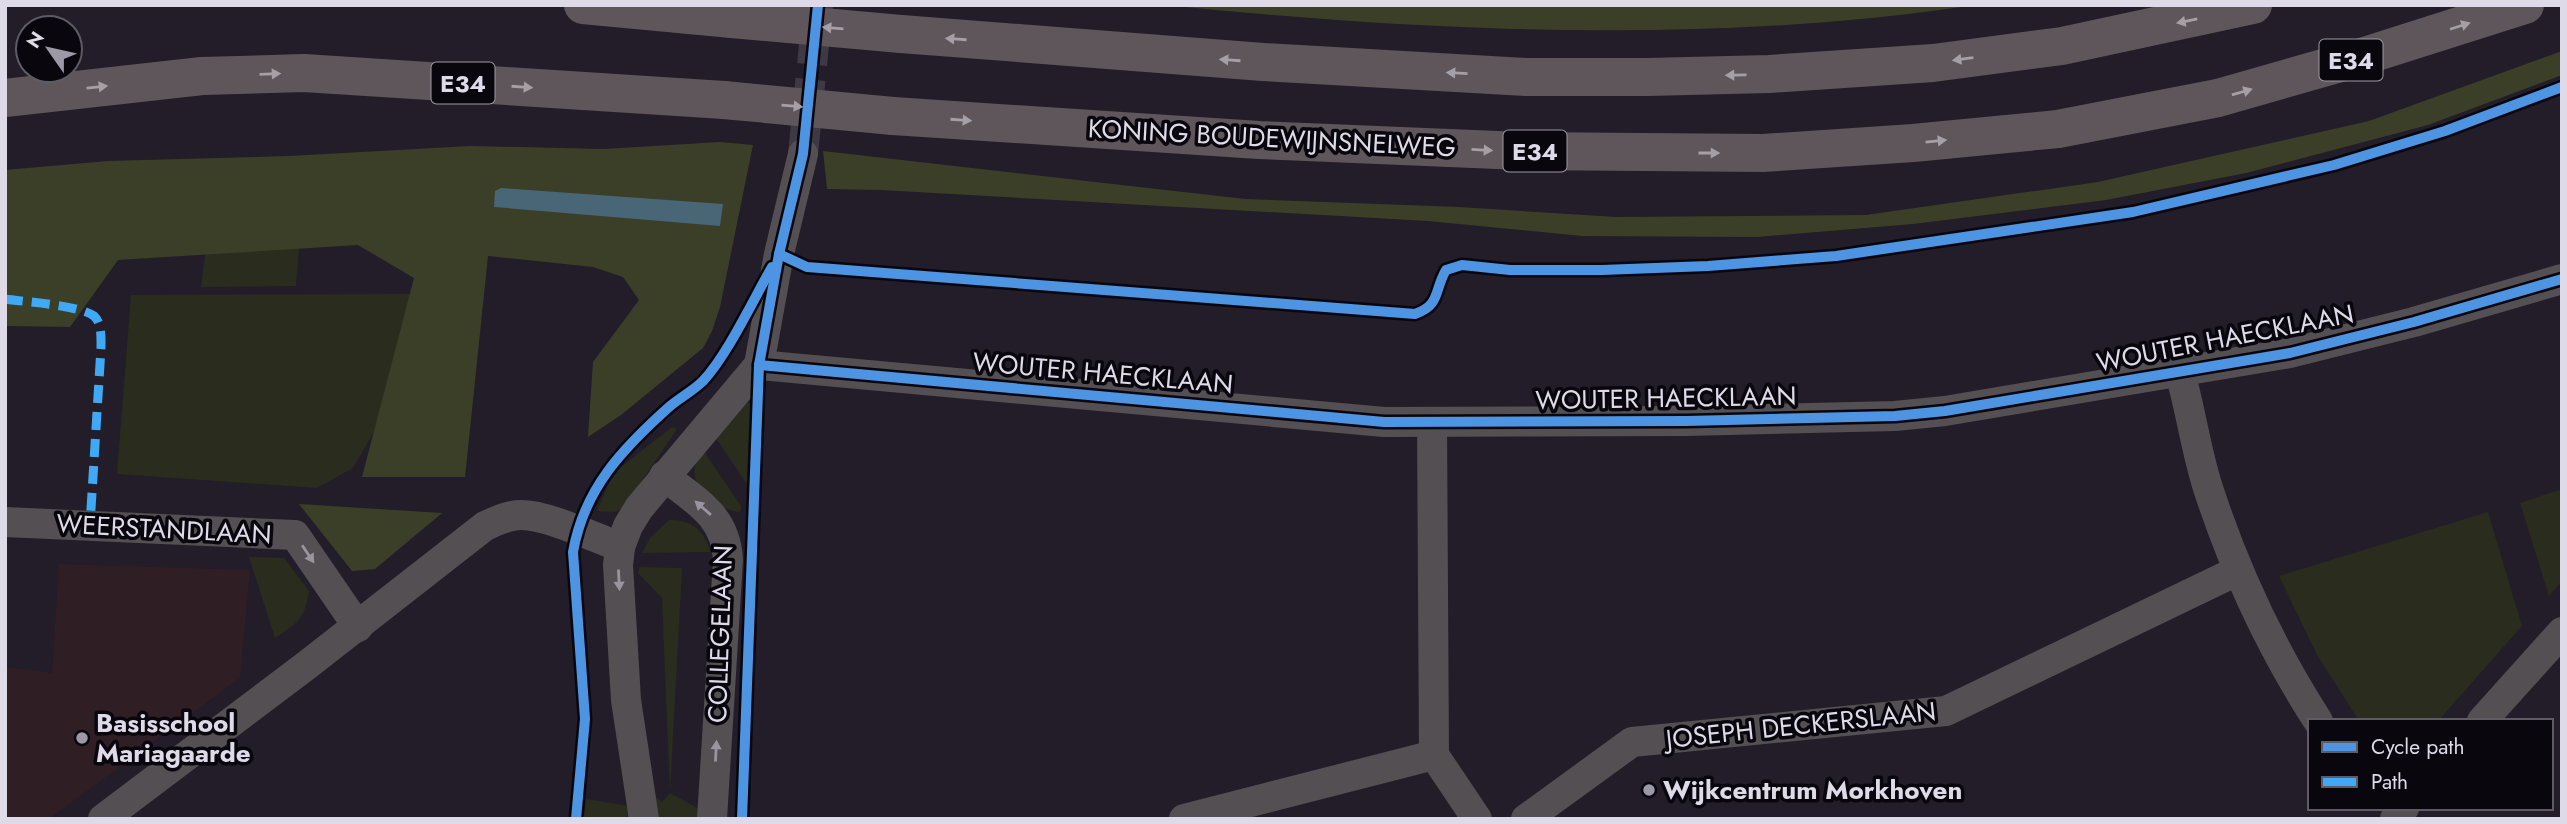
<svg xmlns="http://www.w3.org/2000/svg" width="2567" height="824" viewBox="0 0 2567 824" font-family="Jost,sans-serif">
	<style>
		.education { fill: #2f1e23 }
		.green { fill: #2a2c1e }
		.forest { fill: #3c3f27 }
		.water { fill: #486676 }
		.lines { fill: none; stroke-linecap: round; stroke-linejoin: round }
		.street-tunnel { stroke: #3e3945; stroke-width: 30; stroke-dasharray: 30 15; stroke-linecap: butt }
		.street { stroke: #544f53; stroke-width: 30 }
		.highway { stroke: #5e565a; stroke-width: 38 }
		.highway-bridge { stroke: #5e565a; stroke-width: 38 }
		.quiet { stroke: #3fa9f5; stroke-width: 9; stroke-dasharray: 18 9; stroke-linecap: butt }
		.cycleway-casing { stroke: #09060e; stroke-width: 15 }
		.cycleway { stroke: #4d94e3; stroke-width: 10 }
		.oneway { fill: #a59fa8 }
		.oneway2 { fill: #9a949e }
		.poi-dot { fill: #9d98a5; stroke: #09060e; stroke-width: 2.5 }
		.labels { text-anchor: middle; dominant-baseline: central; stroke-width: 7; stroke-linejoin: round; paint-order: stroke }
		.shield { fill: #09060e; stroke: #9f9aa7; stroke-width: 2 }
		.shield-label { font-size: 24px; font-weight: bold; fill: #dfdae8 }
		.street-label { font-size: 26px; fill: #dfdae8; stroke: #09060e }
		.poi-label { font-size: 26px; font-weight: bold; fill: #dfdae8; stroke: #09060e; text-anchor: start }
	</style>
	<rect width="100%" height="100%" fill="#221d28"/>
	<path class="education" d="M 59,564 L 250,570 L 240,678 L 49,819 L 5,819 L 5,667 L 52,673 Z"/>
	<g class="green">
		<path d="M 300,234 L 296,286 L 201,287 L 207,238 Z"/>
		<path d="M 413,294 L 400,387 L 353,468 L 317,488 L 117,474 L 131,295 Z"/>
		<path d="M 748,402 L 753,408 L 749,487 L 716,438 L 744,403 Z"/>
		<path d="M 672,427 L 677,429 L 624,507 L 616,512 L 597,511 L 610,481 L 621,467 Z"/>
		<path d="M 705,453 L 741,506 L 740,512 C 715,511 675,474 705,453 Z"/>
		<path d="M 2562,489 L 2562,581 L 2549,596 L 2520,503 Z"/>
		<path d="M 2488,512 L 2522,626 L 2438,721 L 2359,721 L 2316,653 L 2279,576 Z"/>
		<path d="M 669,520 C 692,519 704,531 711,552 L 642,553 L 650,538 Z"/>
		<path d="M 249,557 L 284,558 L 309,591 C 304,621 298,622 275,638 Z"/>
		<path d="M 639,567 L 682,568 L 670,793 L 699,809 L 697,819 L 655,819 L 648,789 L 662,802 L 670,793 L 662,598 L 638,573 Z"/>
		<path d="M 586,799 L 630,806 L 633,819 L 584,819 Z"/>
	</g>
	<g class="forest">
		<path d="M 1165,5 L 1975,5 C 1711,45 1431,32 1165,5 Z"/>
		<path d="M 2562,51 L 2562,75 L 2428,125 L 2246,173 L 2106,200 L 1913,224 L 1757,237 L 1582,236 L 1428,221 L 881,190 L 827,189 L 823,151 L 1245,199 L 1459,207 L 1616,217 L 1866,215 L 2098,182 L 2369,121 Z"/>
		<path d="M 720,142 L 753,145 L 720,307 L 712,331 L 703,348 L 621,415 L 588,437 L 593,362 L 639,300 L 623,277 L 593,267 L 488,256 L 465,477 L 362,477 L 414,278 L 358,245 L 118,260 L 70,327 L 5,326 L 5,170 L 108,161 L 289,156 L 470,146 L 604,149 Z"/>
		<path d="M 299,504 L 442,513 L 375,569 L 352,571 Z"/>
	</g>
	<path class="water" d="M 501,188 L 723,204 L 720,226 L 494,207 L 495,191 Z"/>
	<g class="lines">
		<path class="street-tunnel" d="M 803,154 L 818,5"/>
		<g class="street">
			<path d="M 759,365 L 1384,422 L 1686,421 L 1895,416 L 1945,411 L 2290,353 L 2414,322 L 2562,279"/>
			<path d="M 759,365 L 779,254 L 803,154"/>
			<path d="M 2180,373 C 2191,411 2196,451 2208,488 C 2235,571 2271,648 2318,721"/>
			<path d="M 1432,422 L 1434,755 L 1477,819"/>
			<path d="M 664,476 C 696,501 726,516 728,560 L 712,819"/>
			<path d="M 5,522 L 295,535 L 358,627"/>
			<path d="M 2482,721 L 2562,632"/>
			<path d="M 103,819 L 307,665 L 485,526 C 496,521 508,515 521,515 C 548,515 593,537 620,547"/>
			<path d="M 644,819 L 626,700 L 618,565 L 620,547 L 628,526 L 639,508 L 759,365"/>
			<path d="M 1184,819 L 1434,755"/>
			<path d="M 1526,819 L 1632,742 L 1946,711 L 2237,571"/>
			<path d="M 2395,819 L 2404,808"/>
		</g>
		<g class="highway">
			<path d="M 583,5 L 732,19"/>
			<path d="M 901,34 L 1263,62 L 1526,77 L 1648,77 L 1769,74 L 1933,63 L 2062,46 L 2253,5"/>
			<path d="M 5,98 L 202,76 L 304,73 L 724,100"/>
			<path d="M 893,116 L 1259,140 L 1521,151 L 1763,153 L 1913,143 L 2058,129 L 2218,98 L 2358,58 L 2525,5"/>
		</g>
		<g class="highway-bridge">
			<path d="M 732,19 L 901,34"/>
			<path d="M 724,100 L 893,116"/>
		</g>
		<path class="quiet" d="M 5,299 C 25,302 79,305 94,316 C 102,323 101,338 101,348 L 90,525"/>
		<g class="cycleway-casing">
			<g id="cycleway">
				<path d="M 779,254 L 807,267 L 1415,314 C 1441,305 1434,290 1446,270 L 1462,265 L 1510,270 L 1602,270 L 1708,266 L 1836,256 L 2133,212 L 2334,165 L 2445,131 L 2562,87"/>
				<path d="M 759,365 L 1384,422 L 1686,421 L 1895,416 L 1945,411 L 2290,353 L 2414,322 L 2562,279"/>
				<path d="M 576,819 L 585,719 L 573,552 C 584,489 622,449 669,407 C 679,398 693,391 703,381 C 728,354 753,300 772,267"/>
				<path d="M 742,819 L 759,365 L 779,254 L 803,154 L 818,5"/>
			</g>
		</g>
		<use href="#cycleway" class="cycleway"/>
	</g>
	<defs><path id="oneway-solid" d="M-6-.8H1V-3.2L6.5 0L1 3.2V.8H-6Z" transform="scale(1.75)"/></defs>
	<g class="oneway">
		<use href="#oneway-solid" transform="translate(2187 21) rotate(168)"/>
		<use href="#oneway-solid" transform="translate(2460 26) rotate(-18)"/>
		<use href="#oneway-solid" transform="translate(833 28) rotate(-175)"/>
		<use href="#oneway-solid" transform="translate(956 39) rotate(-176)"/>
		<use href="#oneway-solid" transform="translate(1963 59) rotate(173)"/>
		<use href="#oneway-solid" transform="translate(1230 60) rotate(-176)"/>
		<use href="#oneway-solid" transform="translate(1457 73) rotate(-177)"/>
		<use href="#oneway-solid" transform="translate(270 74) rotate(-2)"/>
		<use href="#oneway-solid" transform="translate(1736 75) rotate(179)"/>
		<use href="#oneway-solid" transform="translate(97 87) rotate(-6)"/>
		<use href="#oneway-solid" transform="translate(522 87) rotate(4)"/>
		<use href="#oneway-solid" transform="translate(2242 92) rotate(-16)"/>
		<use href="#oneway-solid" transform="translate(792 106) rotate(5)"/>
		<use href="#oneway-solid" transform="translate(961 120) rotate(4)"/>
		<use href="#oneway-solid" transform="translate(1936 141) rotate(-6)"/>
		<use href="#oneway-solid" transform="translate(1482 150) rotate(3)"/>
		<use href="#oneway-solid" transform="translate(1709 153)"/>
	</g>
	<g class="oneway2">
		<use href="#oneway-solid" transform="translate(703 508) rotate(-139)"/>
		<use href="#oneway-solid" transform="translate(308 554) rotate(56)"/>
		<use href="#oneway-solid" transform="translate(619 580) rotate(87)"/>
		<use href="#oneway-solid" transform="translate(716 751) rotate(-87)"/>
	</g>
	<g class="poi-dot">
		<circle cx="82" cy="738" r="7"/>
		<circle cx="1649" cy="790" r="7"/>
	</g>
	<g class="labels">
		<g class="shield">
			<rect x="2319.5" y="39.5" width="63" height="41" rx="5"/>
			<rect x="431.5" y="62.5" width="63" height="41" rx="5"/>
			<rect x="1503.5" y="130.5" width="63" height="41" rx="5"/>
		</g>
		<g class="shield-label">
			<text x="2351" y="60">E34</text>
			<text x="463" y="83">E34</text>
			<text x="1535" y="151">E34</text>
		</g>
		<g class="street-label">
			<text transform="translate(1272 138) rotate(3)">KONING BOUDEWIJNSNELWEG</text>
			<text transform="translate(2225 338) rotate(-11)">WOUTER HAECKLAAN</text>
			<text transform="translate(1103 373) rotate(5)">WOUTER HAECKLAAN</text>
			<text transform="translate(1666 398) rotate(-1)">WOUTER HAECKLAAN</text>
			<text transform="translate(164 529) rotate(3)">WEERSTANDLAAN</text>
			<text transform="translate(720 634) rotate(-88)">COLLEGELAAN</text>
			<text transform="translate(1801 725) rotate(-6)">JOSEPH DECKERSLAAN</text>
		</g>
		<g class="poi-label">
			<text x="96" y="723">Basisschool<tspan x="96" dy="30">Mariagaarde</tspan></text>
			<text x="1663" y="790">Wijkcentrum Morkhoven</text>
		</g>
	</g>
	<rect width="2567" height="824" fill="none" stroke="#dfdae8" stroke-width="14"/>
	<rect x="2308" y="719" width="245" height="91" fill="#09060e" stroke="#5f5b65" stroke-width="2"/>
	<rect x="2322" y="742" width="35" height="10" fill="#4d94e3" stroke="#5f5b65" stroke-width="2"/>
	<text x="2371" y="754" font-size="21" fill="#dfdae8">Cycle path</text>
	<rect x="2322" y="777" width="35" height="10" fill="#3fa9f5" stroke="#5f5b65" stroke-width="2"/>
	<text x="2371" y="789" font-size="21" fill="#dfdae8">Path</text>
	<g transform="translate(49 49) rotate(304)"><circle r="33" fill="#09060e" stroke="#5f5b65" stroke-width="2"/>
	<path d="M0-5L12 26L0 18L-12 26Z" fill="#9d98a5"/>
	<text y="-10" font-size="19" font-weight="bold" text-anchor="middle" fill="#dfdae8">N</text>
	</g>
</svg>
